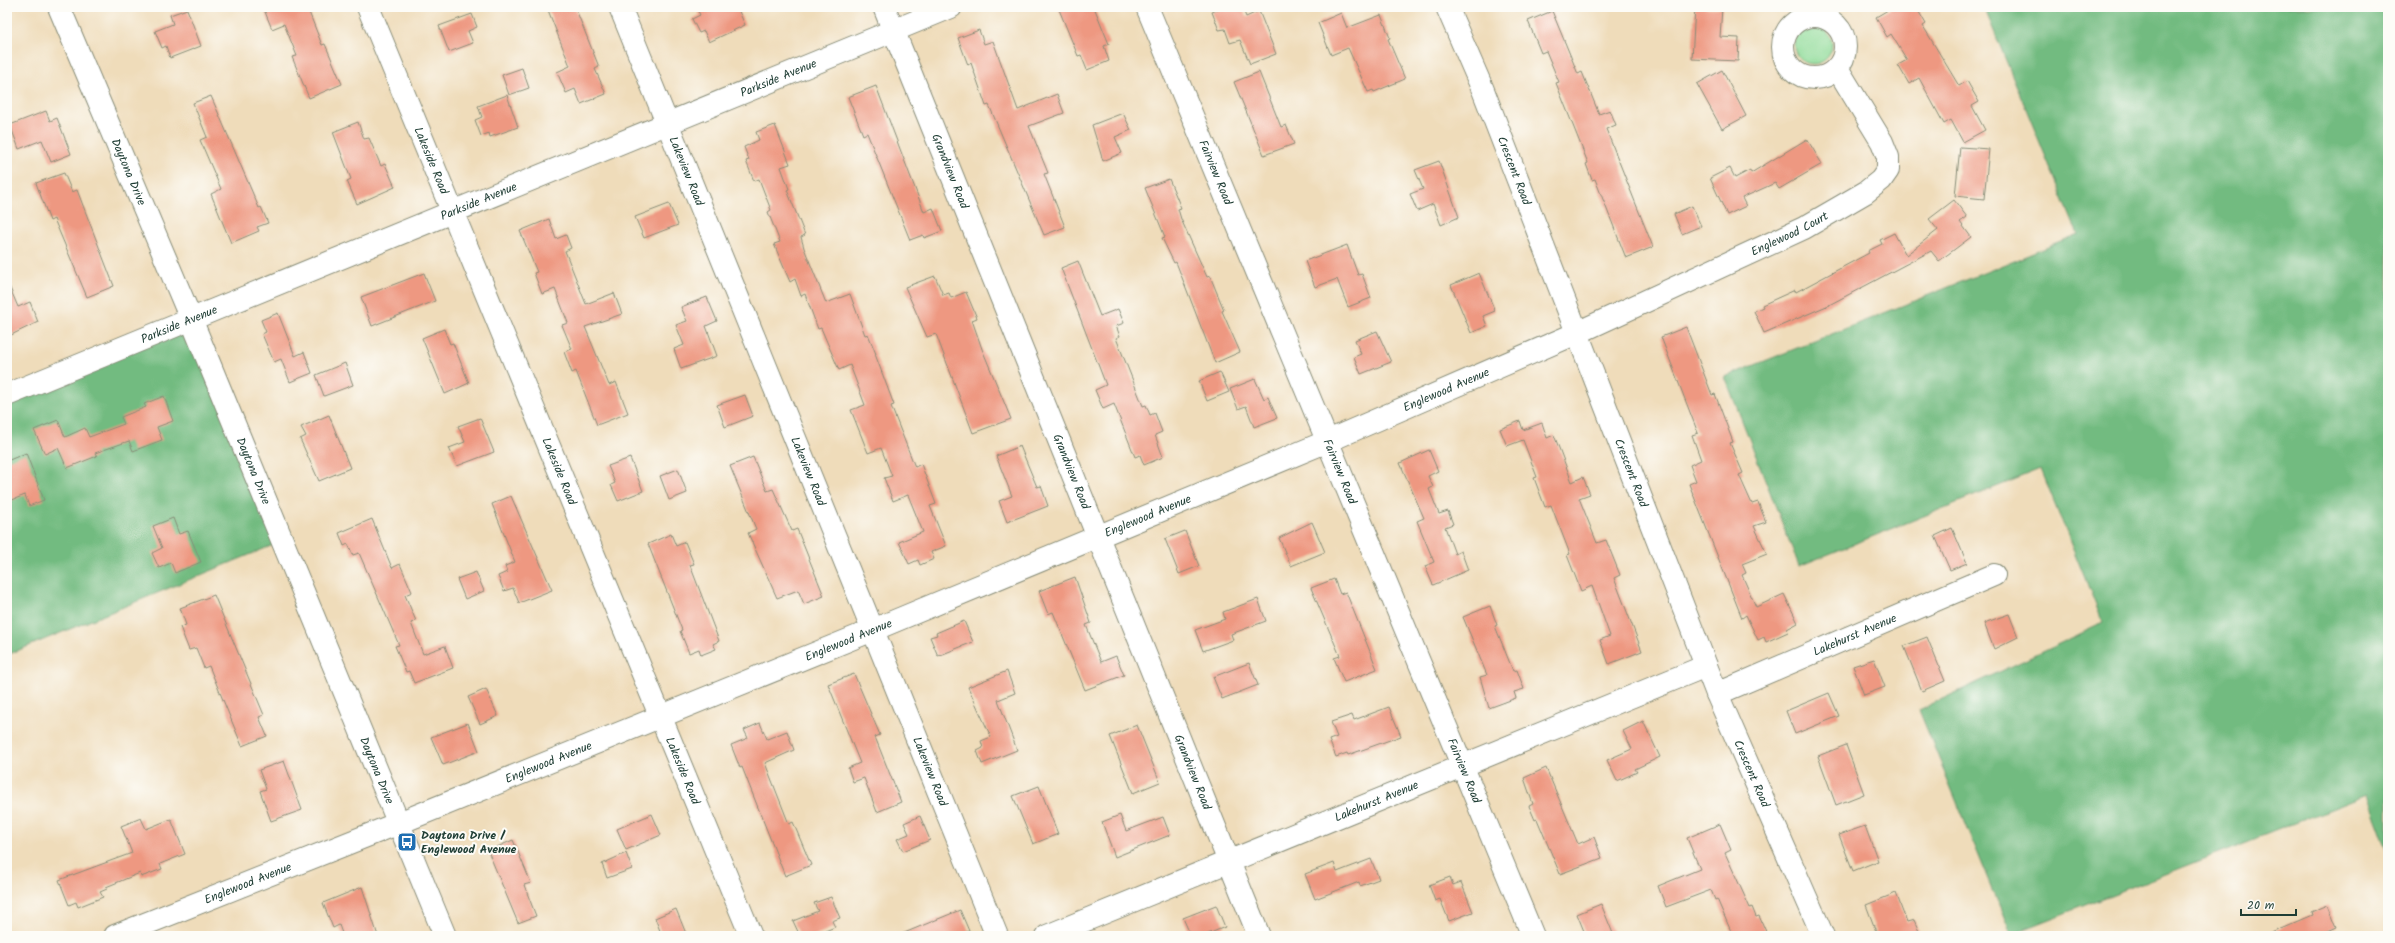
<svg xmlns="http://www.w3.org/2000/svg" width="2395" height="943" viewBox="0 0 2395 943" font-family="Kalam,sans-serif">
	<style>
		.green { fill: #8edb98; stroke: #568c66 }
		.forest { fill: #72bb80; stroke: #487c5a }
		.building { fill: #ee9881 }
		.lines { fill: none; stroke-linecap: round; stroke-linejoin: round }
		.minor-casing { stroke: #878c77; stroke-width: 24 }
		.minor { stroke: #fff; stroke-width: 22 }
		.labels { text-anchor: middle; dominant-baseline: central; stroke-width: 4; stroke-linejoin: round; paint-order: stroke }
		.street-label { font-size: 12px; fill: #1f3d34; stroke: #fdfcf7 }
		.poi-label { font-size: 12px; font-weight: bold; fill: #1f3d34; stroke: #fdfcf7; text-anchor: start }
	</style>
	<rect width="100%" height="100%" fill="#fdfcf7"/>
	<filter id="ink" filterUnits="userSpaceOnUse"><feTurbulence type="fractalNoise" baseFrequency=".025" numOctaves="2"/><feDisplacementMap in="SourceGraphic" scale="8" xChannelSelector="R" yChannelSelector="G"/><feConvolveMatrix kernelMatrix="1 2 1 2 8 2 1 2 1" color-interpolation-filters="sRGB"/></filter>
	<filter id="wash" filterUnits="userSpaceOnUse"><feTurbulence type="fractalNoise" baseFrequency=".012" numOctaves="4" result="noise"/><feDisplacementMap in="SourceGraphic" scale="16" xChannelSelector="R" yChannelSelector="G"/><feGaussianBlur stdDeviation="0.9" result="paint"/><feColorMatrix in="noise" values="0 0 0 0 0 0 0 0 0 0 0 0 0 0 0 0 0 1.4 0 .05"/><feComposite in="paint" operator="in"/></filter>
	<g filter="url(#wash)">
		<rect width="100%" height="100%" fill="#efdcba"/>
		<circle class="green" cx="1813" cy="45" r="19"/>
		<g class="forest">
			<path d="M 1984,7 L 2388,7 L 2388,852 L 2367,795 L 2011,934 L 1919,710 L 2103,623 L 2041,469 L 1799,566 L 1725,377 L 2078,235 Z"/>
			<path d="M 192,320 L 283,541 L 7,655 L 7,395 Z"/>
		</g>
		<g id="blocks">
			<g class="building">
				<path d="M 263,7 L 307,7 L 322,45 L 325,44 L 342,84 L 309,98 L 292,57 L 297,56 L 284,24 L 272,29 Z"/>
				<path d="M 556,7 L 575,7 L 599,67 L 595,69 L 606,94 L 581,104 L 575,89 L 566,93 L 557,72 L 570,66 L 548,10 Z"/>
				<path d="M 696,7 L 737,7 L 745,25 L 709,42 L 704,31 L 699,33 L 692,19 L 700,15 Z"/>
				<path d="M 1058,7 L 1094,7 L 1109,44 L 1104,46 L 1109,61 L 1087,70 L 1081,55 L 1078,56 Z"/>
				<path d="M 1226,7 L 1242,7 L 1246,17 L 1259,11 L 1276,54 L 1250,64 L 1240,40 L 1230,43 L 1225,29 L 1219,30 L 1212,12 Z"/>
				<path d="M 1695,7 L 1722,8 L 1720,37 L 1739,38 L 1738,61 L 1692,59 Z"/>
				<path d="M 1893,7 L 1916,7 L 1926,24 L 1923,26 L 1959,86 L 1967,81 L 1979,102 L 1972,106 L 1985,130 L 1963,142 L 1951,120 L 1944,124 L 1919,78 L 1909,84 L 1898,65 L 1907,60 L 1891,34 L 1887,37 L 1876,17 Z"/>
				<path d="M 187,9 L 201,46 L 170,58 L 166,46 L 162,48 L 155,31 L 173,24 L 170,15 Z"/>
				<path d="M 1552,11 L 1578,74 L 1582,72 L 1599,114 L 1610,110 L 1616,125 L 1606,129 L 1653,247 L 1626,258 L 1595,179 L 1592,180 L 1586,164 L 1588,163 L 1556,83 L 1559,82 L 1546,51 L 1541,53 L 1528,21 Z"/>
				<path d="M 1341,13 L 1347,28 L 1381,15 L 1390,38 L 1388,39 L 1405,79 L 1374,92 L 1373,90 L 1368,92 L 1348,48 L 1331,55 L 1318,23 Z"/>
				<path d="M 472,14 L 477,27 L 468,31 L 473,43 L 449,52 L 439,26 Z"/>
				<path d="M 979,30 L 984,44 L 993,41 L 1018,110 L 1057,94 L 1064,113 L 1029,126 L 1048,173 L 1044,174 L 1065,227 L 1044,235 L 989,105 L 986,106 L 971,63 L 968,65 L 958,38 Z"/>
				<path d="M 522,68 L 529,88 L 509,95 L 502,75 Z"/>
				<path d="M 1722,70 L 1746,116 L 1722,129 L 1697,84 Z"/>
				<path d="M 1259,72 L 1281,127 L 1286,125 L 1294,144 L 1264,155 L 1234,82 Z"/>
				<path d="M 876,86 L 924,212 L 933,208 L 942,231 L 924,238 L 923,235 L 910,240 L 867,133 L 863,135 L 848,97 Z"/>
				<path d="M 507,95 L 518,127 L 490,137 L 489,133 L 481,136 L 475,120 L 482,117 L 478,106 Z"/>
				<path d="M 211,96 L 259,208 L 261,207 L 268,223 L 257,227 L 259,231 L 231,243 L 211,194 L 221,189 L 200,140 L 207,137 L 193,103 Z"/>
				<path d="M 46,111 L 50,121 L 57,118 L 71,154 L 51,162 L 42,140 L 19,149 L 10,125 Z"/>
				<path d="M 1123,113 L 1131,130 L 1115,137 L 1122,153 L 1103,161 L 1092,125 Z"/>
				<path d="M 358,122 L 364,139 L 369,138 L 381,166 L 385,164 L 395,187 L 357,204 L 347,181 L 351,179 L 333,132 Z"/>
				<path d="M 775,125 L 790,164 L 781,167 L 789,189 L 787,190 L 805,235 L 801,237 L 804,248 L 826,303 L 850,294 L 865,335 L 868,334 L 876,354 L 875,354 L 894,405 L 891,406 L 915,467 L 921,464 L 936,504 L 930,506 L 946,546 L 931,552 L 934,559 L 920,565 L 918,560 L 909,564 L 899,542 L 923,532 L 908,495 L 893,501 L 884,478 L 892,476 L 881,448 L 868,453 L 851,410 L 865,405 L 850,365 L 839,370 L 821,328 L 818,329 L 805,294 L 801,296 L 795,279 L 790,282 L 774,244 L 780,242 L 768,212 L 771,210 L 759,179 L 754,181 L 746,161 L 749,160 L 744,147 L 759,140 L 756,132 Z"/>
				<path d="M 1807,139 L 1822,164 L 1779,189 L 1775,183 L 1742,198 L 1746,206 L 1727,215 L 1710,178 L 1730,168 L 1735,178 L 1750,170 L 1751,173 Z"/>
				<path d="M 1960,147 L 1989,149 L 1984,199 L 1955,196 Z"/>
				<path d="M 1439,161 L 1459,217 L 1441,225 L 1433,204 L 1417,211 L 1410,194 L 1423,189 L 1415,170 Z"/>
				<path d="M 64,173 L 72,192 L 77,190 L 114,286 L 87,297 L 54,219 L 50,221 L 36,183 Z"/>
				<path d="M 1169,179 L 1181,208 L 1178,209 L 1181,219 L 1207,277 L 1210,276 L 1224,310 L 1222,311 L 1240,352 L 1215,363 L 1176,262 L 1174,263 L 1162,238 L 1165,237 L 1145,188 Z"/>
				<path d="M 1954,200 L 1967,217 L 1960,222 L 1971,237 L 1939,261 L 1931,251 L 1829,305 L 1764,333 L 1754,311 L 1763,307 L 1762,305 L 1795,290 L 1796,292 L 1869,253 L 1868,251 L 1882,244 L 1880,240 L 1894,233 L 1906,255 L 1938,230 L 1929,219 Z"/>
				<path d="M 669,204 L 678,225 L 644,238 L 635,217 Z"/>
				<path d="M 1692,206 L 1701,226 L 1682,234 L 1674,214 Z"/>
				<path d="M 549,219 L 556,239 L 566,235 L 571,248 L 565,251 L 586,304 L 614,293 L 622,314 L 585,327 L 609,385 L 616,382 L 628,413 L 597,425 L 576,371 L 572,373 L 564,352 L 572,349 L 562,325 L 568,323 L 555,289 L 542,294 L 534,273 L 537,272 L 520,231 Z"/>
				<path d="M 1347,245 L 1358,275 L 1362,274 L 1371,298 L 1348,307 L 1337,279 L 1315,287 L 1305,261 Z"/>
				<path d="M 1078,261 L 1100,316 L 1118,309 L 1124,323 L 1116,326 L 1120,336 L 1116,338 L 1143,406 L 1146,405 L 1150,415 L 1155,413 L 1162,432 L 1155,435 L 1163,457 L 1144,465 L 1140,455 L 1135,457 L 1114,404 L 1103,409 L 1095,390 L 1106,385 L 1061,268 Z"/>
				<path d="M 424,273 L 435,301 L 372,326 L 361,297 Z"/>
				<path d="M 1479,273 L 1495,311 L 1483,316 L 1487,326 L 1471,333 L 1451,285 Z"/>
				<path d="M 935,276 L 943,295 L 949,293 L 951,298 L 966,292 L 977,318 L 972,320 L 982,349 L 1011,419 L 973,433 L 936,334 L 927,337 L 905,287 Z"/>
				<path d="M 7,281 L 18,307 L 30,302 L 38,322 L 7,337 Z"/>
				<path d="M 707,297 L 717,321 L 706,326 L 717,356 L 681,369 L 674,349 L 684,345 L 676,325 L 687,321 L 681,307 Z"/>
				<path d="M 278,313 L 295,356 L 304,352 L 312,373 L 290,382 L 281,359 L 274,362 L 262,334 L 266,332 L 261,320 Z"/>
				<path d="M 1686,327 L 1712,395 L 1715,394 L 1733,442 L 1730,443 L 1743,473 L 1739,475 L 1752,504 L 1758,502 L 1766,522 L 1754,526 L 1767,554 L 1742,564 L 1746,573 L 1742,575 L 1756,607 L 1784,594 L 1798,623 L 1787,629 L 1788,632 L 1766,642 L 1764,637 L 1758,640 L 1746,615 L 1742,618 L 1689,484 L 1696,481 L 1690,465 L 1701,460 L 1692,435 L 1698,433 L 1661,337 Z"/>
				<path d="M 444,329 L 450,344 L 453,343 L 469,383 L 445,394 L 422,338 Z"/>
				<path d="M 1377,331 L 1391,362 L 1361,374 L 1354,357 L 1361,354 L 1355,340 Z"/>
				<path d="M 345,363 L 353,385 L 324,396 L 316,375 Z"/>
				<path d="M 1220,372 L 1229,392 L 1207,401 L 1199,381 Z"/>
				<path d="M 1255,379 L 1264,399 L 1268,397 L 1277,418 L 1254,427 L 1246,406 L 1238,409 L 1230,389 Z"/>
				<path d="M 745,395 L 753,416 L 725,427 L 717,405 Z"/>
				<path d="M 164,396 L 173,421 L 157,427 L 162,440 L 133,451 L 129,441 L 95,453 L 97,456 L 67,468 L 58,448 L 45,454 L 34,430 L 58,420 L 65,437 L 85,428 L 89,437 L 124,424 L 121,417 L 146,407 L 144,404 Z"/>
				<path d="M 329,415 L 350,468 L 319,481 L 300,439 L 306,436 L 301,427 Z"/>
				<path d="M 480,418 L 494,452 L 457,466 L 449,448 L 465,442 L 458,426 Z"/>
				<path d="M 1520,421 L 1523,430 L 1542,423 L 1547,438 L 1554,435 L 1572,482 L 1583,477 L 1590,494 L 1579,498 L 1597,543 L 1606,540 L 1620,575 L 1614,578 L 1642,651 L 1609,664 L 1600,640 L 1610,636 L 1592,586 L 1581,591 L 1567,555 L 1570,554 L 1551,505 L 1545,507 L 1534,478 L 1537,477 L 1523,440 L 1507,446 L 1500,429 Z"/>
				<path d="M 1020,446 L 1037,487 L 1041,486 L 1048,506 L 1007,522 L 999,501 L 1012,496 L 996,456 Z"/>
				<path d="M 1429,450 L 1438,471 L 1428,476 L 1433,487 L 1429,489 L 1439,514 L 1448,511 L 1453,524 L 1445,527 L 1455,554 L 1461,551 L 1468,570 L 1433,585 L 1425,566 L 1434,562 L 1417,521 L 1424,518 L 1400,463 Z"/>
				<path d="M 26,453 L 44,500 L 29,506 L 25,495 L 7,502 L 7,461 Z"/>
				<path d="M 753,457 L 767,491 L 773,489 L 792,531 L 797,529 L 824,596 L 804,604 L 798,590 L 777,598 L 748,533 L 756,529 L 730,466 Z"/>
				<path d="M 630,458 L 643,491 L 618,501 L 611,485 L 615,483 L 608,466 Z"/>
				<path d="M 678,469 L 687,493 L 669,500 L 660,476 Z"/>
				<path d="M 511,496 L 552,590 L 519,603 L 513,588 L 504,591 L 498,576 L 507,572 L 505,566 L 515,562 L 492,504 Z"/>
				<path d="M 173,518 L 179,534 L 188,531 L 201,562 L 175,573 L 171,563 L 159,568 L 152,553 L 162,548 L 153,526 Z"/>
				<path d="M 372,519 L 392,568 L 400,564 L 412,592 L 405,595 L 416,621 L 411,623 L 423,654 L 445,646 L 453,668 L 414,683 L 409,671 L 406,672 L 395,646 L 399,645 L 359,553 L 353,555 L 348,544 L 344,546 L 339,533 Z"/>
				<path d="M 1312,522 L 1325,552 L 1291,566 L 1279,538 Z"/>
				<path d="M 1952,528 L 1967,563 L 1950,570 L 1935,536 Z"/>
				<path d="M 1185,531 L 1199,566 L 1179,574 L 1165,539 Z"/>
				<path d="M 671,534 L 676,546 L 685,542 L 694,564 L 690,565 L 719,641 L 713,644 L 716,649 L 701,655 L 699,649 L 689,653 L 680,631 L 682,630 L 648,544 Z"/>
				<path d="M 476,572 L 484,591 L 465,599 L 457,579 Z"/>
				<path d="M 1075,577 L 1091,623 L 1086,625 L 1101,662 L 1116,656 L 1124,675 L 1085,690 L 1053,612 L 1048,614 L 1039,591 Z"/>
				<path d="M 1334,579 L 1340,594 L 1346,592 L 1377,669 L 1344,682 L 1334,658 L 1340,656 L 1311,588 Z"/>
				<path d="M 214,595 L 264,715 L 259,717 L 267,736 L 242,746 L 209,666 L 204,668 L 196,648 L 189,650 L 180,627 L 186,625 L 180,608 Z"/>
				<path d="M 1258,599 L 1266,621 L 1231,634 L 1233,640 L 1203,651 L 1195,630 L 1225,619 L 1223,612 Z"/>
				<path d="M 1490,606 L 1497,625 L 1495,626 L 1513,671 L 1517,670 L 1524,689 L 1514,692 L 1516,698 L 1489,708 L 1480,677 L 1487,675 L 1463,617 Z"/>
				<path d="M 2009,614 L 2018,637 L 1994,649 L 1984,623 Z"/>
				<path d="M 964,621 L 973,642 L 938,656 L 930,637 L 937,635 L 936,633 Z"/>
				<path d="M 1927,637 L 1945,681 L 1922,691 L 1904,646 Z"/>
				<path d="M 1874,659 L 1885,687 L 1864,695 L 1853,666 Z"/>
				<path d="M 1249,663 L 1258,685 L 1222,699 L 1213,677 Z"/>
				<path d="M 1007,671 L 1015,693 L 998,700 L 1017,750 L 982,764 L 977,751 L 983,748 L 981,741 L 991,737 L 968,687 Z"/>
				<path d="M 854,674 L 880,735 L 875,737 L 901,802 L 877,812 L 864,778 L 853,782 L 848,768 L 860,763 L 828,684 Z"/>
				<path d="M 486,689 L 498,716 L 480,724 L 468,697 Z"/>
				<path d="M 1829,693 L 1839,716 L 1795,734 L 1786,711 Z"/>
				<path d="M 1389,707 L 1401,736 L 1348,755 L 1347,753 L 1336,757 L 1329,740 L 1337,737 L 1331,722 L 1352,715 L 1354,720 Z"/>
				<path d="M 1643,721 L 1660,757 L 1635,769 L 1637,772 L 1617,781 L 1607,760 L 1632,749 L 1623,731 Z"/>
				<path d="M 468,723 L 479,751 L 443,765 L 431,737 Z"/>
				<path d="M 760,723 L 767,739 L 787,731 L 794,750 L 765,763 L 789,824 L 793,822 L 811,865 L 785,876 L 742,767 L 740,768 L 731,745 L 748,738 L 744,730 Z"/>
				<path d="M 1137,725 L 1160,782 L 1133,793 L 1110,736 Z"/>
				<path d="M 1846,745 L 1864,794 L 1836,805 L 1818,756 Z"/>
				<path d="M 284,761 L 302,810 L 271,821 L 260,791 L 266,789 L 259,770 Z"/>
				<path d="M 1546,768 L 1578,844 L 1594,837 L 1602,858 L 1560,874 L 1537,819 L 1535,820 L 1529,806 L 1533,804 L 1524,778 Z"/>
				<path d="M 1039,786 L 1058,834 L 1033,844 L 1013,796 Z"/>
				<path d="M 652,814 L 661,835 L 626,850 L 617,829 Z"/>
				<path d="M 1120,815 L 1126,831 L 1163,817 L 1170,835 L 1115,857 L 1102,822 Z"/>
				<path d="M 920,816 L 930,840 L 903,851 L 897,839 L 909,834 L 904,823 Z"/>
				<path d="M 141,818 L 146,829 L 171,819 L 185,854 L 160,864 L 162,869 L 141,877 L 140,873 L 106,887 L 107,889 L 100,892 L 103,897 L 78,907 L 76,902 L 69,905 L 59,880 L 132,853 L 121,826 Z"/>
				<path d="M 1720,824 L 1731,850 L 1725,853 L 1750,908 L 1752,907 L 1756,917 L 1759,916 L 1768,936 L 1733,936 L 1717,899 L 1715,900 L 1711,890 L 1666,907 L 1658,886 L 1700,869 L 1687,838 Z"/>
				<path d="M 1865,826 L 1878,861 L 1853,871 L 1839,835 Z"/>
				<path d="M 513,840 L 531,883 L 524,885 L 536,916 L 518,923 L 488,851 Z"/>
				<path d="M 626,853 L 632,869 L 607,878 L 602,864 Z"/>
				<path d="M 1371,859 L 1379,879 L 1360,886 L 1359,882 L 1315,899 L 1305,874 L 1334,863 L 1337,872 Z"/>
				<path d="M 1450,877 L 1453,885 L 1461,882 L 1473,912 L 1449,921 L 1440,899 L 1435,901 L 1429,885 Z"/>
				<path d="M 362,887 L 378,936 L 343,936 L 339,925 L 333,928 L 323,903 Z"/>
				<path d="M 1896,893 L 1907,922 L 1914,920 L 1921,936 L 1875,936 L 1877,934 L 1866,905 Z"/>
				<path d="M 831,897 L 840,918 L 832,921 L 835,927 L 813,936 L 800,936 L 793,921 L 818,911 L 814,903 Z"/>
				<path d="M 1601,904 L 1614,936 L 1586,936 L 1577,914 Z"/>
				<path d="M 1216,905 L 1225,927 L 1203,936 L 1191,936 L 1183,918 Z"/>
				<path d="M 2328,905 L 2337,927 L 2317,936 L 2263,936 L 2312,915 L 2311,912 Z"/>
				<path d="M 676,909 L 687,936 L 662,936 L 655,918 Z"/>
				<path d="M 960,910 L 969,931 L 956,936 L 897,936 Z"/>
			</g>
		</g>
	</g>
	<g filter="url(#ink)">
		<use href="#blocks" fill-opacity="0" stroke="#878c77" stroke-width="1"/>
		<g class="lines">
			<g class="minor-casing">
				<g id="minor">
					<path id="s1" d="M 59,7 L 191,319 L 445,936"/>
					<path id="s2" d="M 368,7 L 751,936"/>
					<path id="s3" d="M 620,7 L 997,936"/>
					<path id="s4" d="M 884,7 L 1259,936"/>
					<path id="s5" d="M 1147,7 L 1533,936"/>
					<path id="s6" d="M 1447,7 L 1483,90 L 1717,694 L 1823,936"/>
					<circle cx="1814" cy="47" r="31"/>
					<path id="s7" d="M 7,395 L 951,7"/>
					<path id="s8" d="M 1717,694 L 1994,575"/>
					<path id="s9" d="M 115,936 L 399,823 L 873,630 L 1328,441 L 1577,333 L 1804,228 L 1866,192 L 1881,180 L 1888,170 L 1888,157 L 1882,142 L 1837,68"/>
					<path id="s10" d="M 1047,936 L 1706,666"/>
				</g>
			</g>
			<use href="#minor" class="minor"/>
		</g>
	</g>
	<defs>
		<g id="bus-square" transform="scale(1)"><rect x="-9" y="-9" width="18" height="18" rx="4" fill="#1f6fb2" stroke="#fdfcf7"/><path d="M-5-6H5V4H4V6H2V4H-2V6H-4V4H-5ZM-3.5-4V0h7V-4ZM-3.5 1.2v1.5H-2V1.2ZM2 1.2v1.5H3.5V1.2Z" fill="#fff"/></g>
	</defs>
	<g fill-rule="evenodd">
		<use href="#bus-square" x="407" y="842"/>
	</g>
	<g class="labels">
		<g class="street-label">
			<text stroke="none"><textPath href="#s7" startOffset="834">Parkside Avenue</textPath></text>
			<text stroke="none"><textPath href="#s2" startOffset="166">Lakeside Road</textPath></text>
			<text stroke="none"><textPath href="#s3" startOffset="177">Lakeview Road</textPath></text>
			<text stroke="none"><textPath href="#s4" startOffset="177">Grandview Road</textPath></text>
			<text stroke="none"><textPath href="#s6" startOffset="177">Crescent Road</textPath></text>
			<text stroke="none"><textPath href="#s1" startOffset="179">Daytona Drive</textPath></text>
			<text stroke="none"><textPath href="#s5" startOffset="179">Fairview Road</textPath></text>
			<text stroke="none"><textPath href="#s7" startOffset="510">Parkside Avenue</textPath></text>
			<text stroke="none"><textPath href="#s9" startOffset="1816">Englewood Court</textPath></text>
			<text stroke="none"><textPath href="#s7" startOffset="186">Parkside Avenue</textPath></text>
			<text stroke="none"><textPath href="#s9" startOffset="1439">Englewood Avenue</textPath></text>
			<text stroke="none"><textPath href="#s1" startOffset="503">Daytona Drive</textPath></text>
			<text stroke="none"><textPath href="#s2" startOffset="502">Lakeside Road</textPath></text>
			<text stroke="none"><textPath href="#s3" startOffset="501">Lakeview Road</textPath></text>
			<text stroke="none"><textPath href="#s4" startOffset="501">Grandview Road</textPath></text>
			<text stroke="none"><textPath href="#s5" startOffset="503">Fairview Road</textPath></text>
			<text stroke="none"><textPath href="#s6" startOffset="501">Crescent Road</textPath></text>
			<text stroke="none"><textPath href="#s9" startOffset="1115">Englewood Avenue</textPath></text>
			<text stroke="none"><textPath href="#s8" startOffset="150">Lakehurst Avenue</textPath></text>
			<text stroke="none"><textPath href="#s9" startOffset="791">Englewood Avenue</textPath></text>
			<text stroke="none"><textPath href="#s9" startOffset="467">Englewood Avenue</textPath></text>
			<text stroke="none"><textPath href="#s1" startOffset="827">Daytona Drive</textPath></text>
			<text stroke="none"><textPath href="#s2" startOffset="826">Lakeside Road</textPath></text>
			<text stroke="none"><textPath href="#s5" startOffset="827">Fairview Road</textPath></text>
			<text stroke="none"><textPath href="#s3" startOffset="825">Lakeview Road</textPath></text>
			<text stroke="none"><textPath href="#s4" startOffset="825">Grandview Road</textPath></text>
			<text stroke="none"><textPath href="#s6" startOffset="825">Crescent Road</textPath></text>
			<text stroke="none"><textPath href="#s10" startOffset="356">Lakehurst Avenue</textPath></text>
			<text stroke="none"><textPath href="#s9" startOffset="143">Englewood Avenue</textPath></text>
		</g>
		<g class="poi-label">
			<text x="421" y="835">Daytona Drive /<tspan x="421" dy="14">Englewood Avenue</tspan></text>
		</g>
	</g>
	<rect width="2395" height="943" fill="none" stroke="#fdfcf7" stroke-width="24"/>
	<path d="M2241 909v6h55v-6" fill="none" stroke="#1f3d34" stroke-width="2"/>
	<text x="2247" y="909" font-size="12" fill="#1f3d34" stroke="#fdfcf7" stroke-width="3" paint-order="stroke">20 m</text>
</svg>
